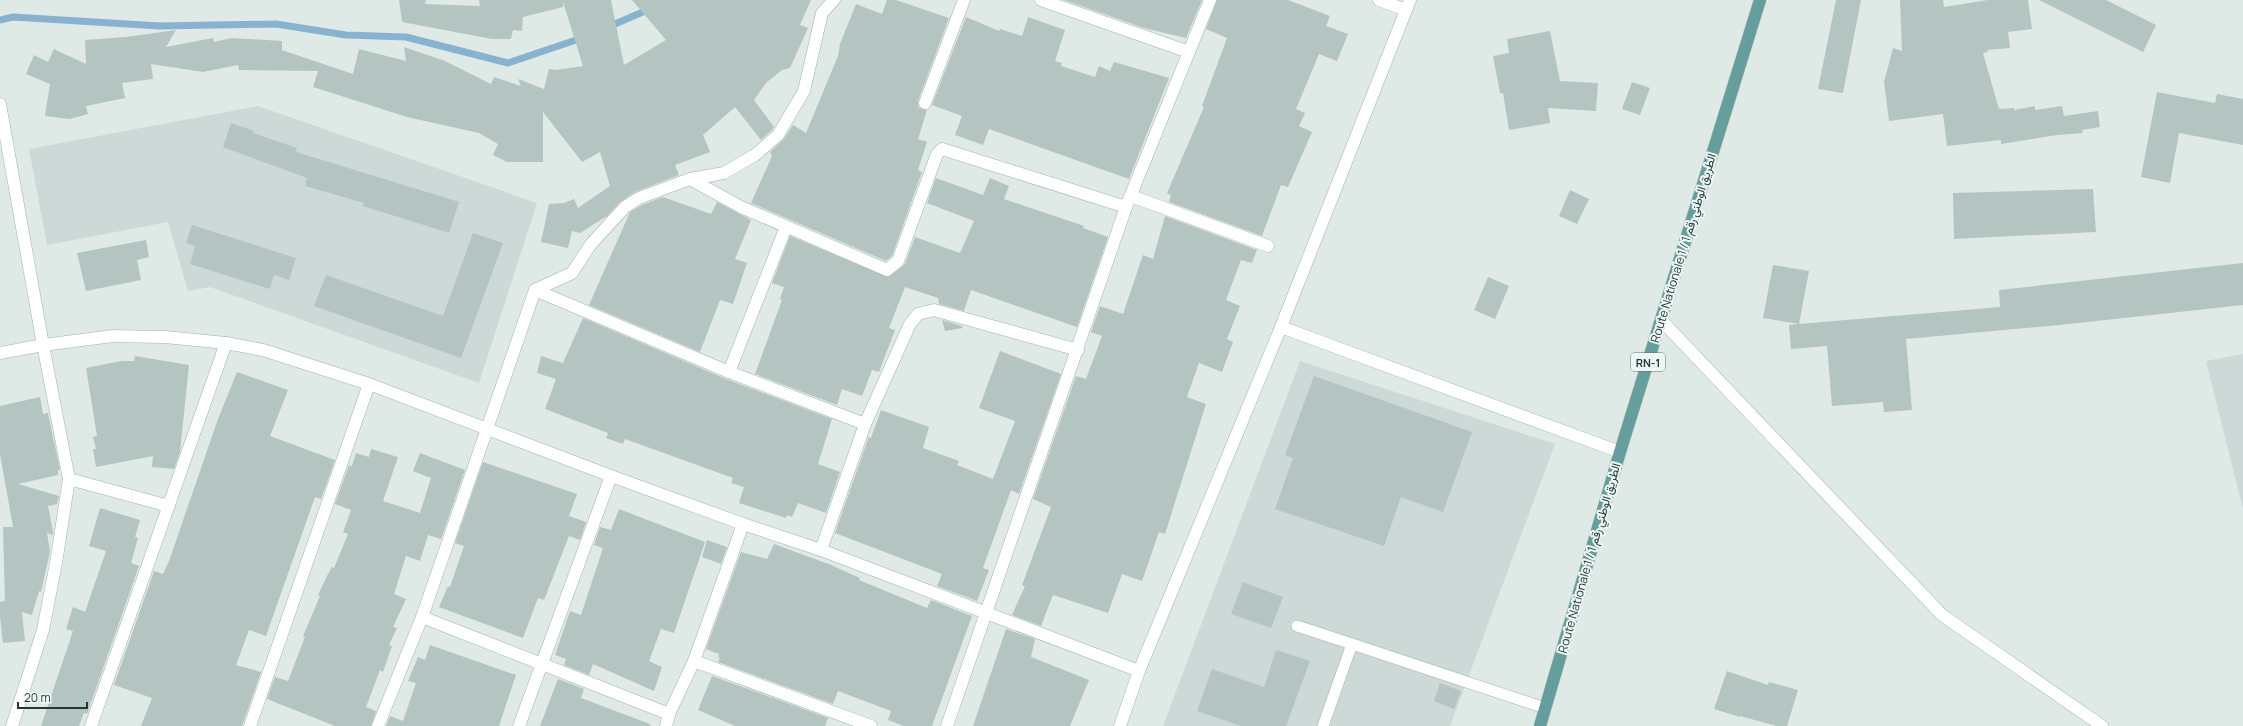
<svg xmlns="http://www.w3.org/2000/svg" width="2243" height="726" viewBox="0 0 2243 726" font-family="Manrope,Vazirmatn,sans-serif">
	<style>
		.built { fill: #cdd9d7 }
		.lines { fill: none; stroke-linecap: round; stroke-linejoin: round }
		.stream { stroke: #88b2ce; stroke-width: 7 }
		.building { fill: #b4c4c1 }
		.service-casing { stroke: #a2b1af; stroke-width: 12 }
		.minor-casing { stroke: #a2b1af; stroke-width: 13 }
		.primary-casing { stroke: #bcc4c3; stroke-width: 13 }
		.service { stroke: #fff; stroke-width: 11 }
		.minor { stroke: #fff; stroke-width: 12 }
		.primary { stroke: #659e9d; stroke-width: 12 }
		.labels { text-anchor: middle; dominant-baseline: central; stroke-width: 4; stroke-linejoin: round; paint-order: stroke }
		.shield { fill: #eff7f5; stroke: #5f7271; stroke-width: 1 }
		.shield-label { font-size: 11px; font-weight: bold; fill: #213938 }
		.street-label { font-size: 12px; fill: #213938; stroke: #eff7f5 }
	</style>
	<rect width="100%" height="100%" fill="#dfeae7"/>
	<g class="built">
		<path d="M 258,106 L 537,203 L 479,383 L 210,287 L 188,291 L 168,222 L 47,245 L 29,149 Z"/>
		<path d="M 2243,354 L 2243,509 L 2206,361 Z"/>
		<path d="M 1300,361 L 1555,444 L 1450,726 L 1163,726 Z"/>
	</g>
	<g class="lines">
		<g class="stream">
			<path d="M 0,20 L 13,17 L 160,26 L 276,24 L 346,35 L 406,37 L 508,63 L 582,38"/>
			<path d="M 608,27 L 652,8 L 659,0"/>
		</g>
	</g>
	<g class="building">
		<path d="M 399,0 L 426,0 L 425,4 L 480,6 L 479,0 L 611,0 L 624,65 L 666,40 L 632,0 L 811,0 L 800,25 L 808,28 L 790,68 L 782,70 L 766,83 L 754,100 L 774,127 L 772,130 L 761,140 L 735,107 L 703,135 L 710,152 L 675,165 L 679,175 L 635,192 L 620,202 L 607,216 L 580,233 L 572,231 L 568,248 L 541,242 L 549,204 L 564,203 L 574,199 L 578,208 L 610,186 L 600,152 L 582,162 L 543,112 L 543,162 L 507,162 L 493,155 L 498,144 L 479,133 L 407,117 L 313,87 L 318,71 L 239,70 L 238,65 L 203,72 L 151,64 L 153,79 L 122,83 L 125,98 L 86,106 L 88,114 L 70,119 L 45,116 L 50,84 L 26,74 L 34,55 L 48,62 L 54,49 L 86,64 L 85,40 L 126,37 L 176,30 L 166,47 L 213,38 L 214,42 L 232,38 L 282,41 L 282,50 L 353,74 L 359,49 L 406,61 L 404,47 L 445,61 L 491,84 L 494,77 L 521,86 L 518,79 L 544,89 L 549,69 L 556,70 L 583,66 L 563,2 L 563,7 L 523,17 L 522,31 L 513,30 L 511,39 L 492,39 L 402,22 Z"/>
		<path d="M 887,0 L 896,0 L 949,18 L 918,101 L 919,108 L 927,110 L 918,139 L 927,142 L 918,170 L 922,172 L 892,256 L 886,261 L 751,203 L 772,156 L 770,152 L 783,140 L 793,125 L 806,133 L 838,56 L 840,44 L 856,4 L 882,14 Z"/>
		<path d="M 1064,0 L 1202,0 L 1186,38 L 1144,28 Z"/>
		<path d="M 1217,0 L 1288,0 L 1330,16 L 1326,26 L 1348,34 L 1337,61 L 1319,54 L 1296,109 L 1305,113 L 1299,126 L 1312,132 L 1288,187 L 1281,185 L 1262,236 L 1169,202 L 1171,195 L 1167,193 L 1204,107 L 1202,106 L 1227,38 L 1206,29 Z"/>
		<path d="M 1836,0 L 1861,0 L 1843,93 L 1818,89 Z"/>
		<path d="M 1900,0 L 1943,0 L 1944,7 L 1988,0 L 2028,0 L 2032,29 L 2008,32 L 2010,48 L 1987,50 L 1988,52 L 1983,53 L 1999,109 L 2014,108 L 2014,110 L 2035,106 L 2035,110 L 2062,106 L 2064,116 L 2098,111 L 2100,127 L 2082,130 L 2083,133 L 2057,135 L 2001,144 L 2001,140 L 1947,146 L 1943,114 L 1889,121 L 1884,82 L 1893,48 L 1902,51 Z"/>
		<path d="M 2039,0 L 2106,0 L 2156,25 L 2143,52 Z"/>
		<path d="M 966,17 L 999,31 L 1000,29 L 1022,36 L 1028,17 L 1065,30 L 1055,61 L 1062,63 L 1061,66 L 1095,77 L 1099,66 L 1110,71 L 1114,62 L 1169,78 L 1129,179 L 989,129 L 983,145 L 955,135 L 962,116 L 932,105 Z"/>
		<path d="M 1550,31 L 1560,81 L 1598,83 L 1596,111 L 1548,108 L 1550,123 L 1509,130 L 1503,93 L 1500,93 L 1493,56 L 1509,53 L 1507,39 Z"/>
		<path d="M 1632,82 L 1650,88 L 1640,115 L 1622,109 Z"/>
		<path d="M 2157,92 L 2215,103 L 2217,94 L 2243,99 L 2243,145 L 2179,133 L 2170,183 L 2141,177 Z"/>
		<path d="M 231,123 L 254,131 L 253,133 L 297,148 L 296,152 L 459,202 L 449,233 L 363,206 L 364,203 L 305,186 L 307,178 L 223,147 Z"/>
		<path d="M 936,178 L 983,195 L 990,178 L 1009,186 L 1004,199 L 1084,226 L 1083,228 L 1108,237 L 1077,327 L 971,290 L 964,311 L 939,304 L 938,298 L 905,287 L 889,328 L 895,330 L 879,372 L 872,370 L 862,396 L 842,389 L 837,405 L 755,374 L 782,300 L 780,299 L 784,287 L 772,283 L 790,236 L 888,277 L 905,264 L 915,237 L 960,253 L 974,221 L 927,203 Z"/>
		<path d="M 2093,189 L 2096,232 L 1954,239 L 1953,193 Z"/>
		<path d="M 1570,190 L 1589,199 L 1577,224 L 1559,216 Z"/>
		<path d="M 663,197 L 711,214 L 717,202 L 751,220 L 735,259 L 747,263 L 733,304 L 720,300 L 700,352 L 589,305 L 630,212 L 642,205 Z"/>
		<path d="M 1165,216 L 1257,250 L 1252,263 L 1241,260 L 1226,300 L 1240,306 L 1227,339 L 1233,342 L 1222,372 L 1199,363 L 1187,397 L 1206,404 L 1165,534 L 1159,532 L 1142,581 L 1122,574 L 1108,613 L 1053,595 L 1041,626 L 1012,615 L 1025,586 L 1022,585 L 1051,507 L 1033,499 L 1076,376 L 1086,379 L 1102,336 L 1091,332 L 1100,306 L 1123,314 L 1143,255 L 1153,259 Z"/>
		<path d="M 192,225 L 296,258 L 289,280 L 274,275 L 270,289 L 190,264 L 195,246 L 186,243 Z"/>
		<path d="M 473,233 L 503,243 L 461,358 L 314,306 L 326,275 L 443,316 Z"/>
		<path d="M 146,240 L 149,257 L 137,260 L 141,280 L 86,291 L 77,253 Z"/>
		<path d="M 2243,263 L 2243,305 L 2060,325 L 1906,339 L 1912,410 L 1884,412 L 1883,402 L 1832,406 L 1827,346 L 1791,349 L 1789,325 L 1799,324 L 1763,318 L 1773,265 L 1809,271 L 1799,324 L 2000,307 L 1999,290 Z"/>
		<path d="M 1488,277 L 1509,286 L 1495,319 L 1474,310 Z"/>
		<path d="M 583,318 L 726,379 L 832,419 L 818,464 L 840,472 L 826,513 L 798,503 L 792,517 L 787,515 L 786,518 L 739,503 L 744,487 L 731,483 L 733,478 L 625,439 L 623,444 L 606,438 L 608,433 L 545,409 L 556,379 L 537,373 L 541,356 L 563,363 Z"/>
		<path d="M 942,320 L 962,326 L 963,328 L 945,331 Z"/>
		<path d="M 1000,351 L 1061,374 L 1019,494 L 1011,490 L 983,568 L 989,570 L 977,601 L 937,586 L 942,574 L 835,533 L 868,439 L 868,437 L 871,438 L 881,410 L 929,427 L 923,448 L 959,461 L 957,465 L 993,479 L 1015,421 L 979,408 Z"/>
		<path d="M 135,356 L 189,365 L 180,452 L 174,469 L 152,467 L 153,456 L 96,467 L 93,449 L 96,449 L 93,437 L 97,436 L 86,368 L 121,361 L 134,361 Z"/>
		<path d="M 237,372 L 288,390 L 270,436 L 335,460 L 321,499 L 315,497 L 266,636 L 249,630 L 236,665 L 261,672 L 242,726 L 141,726 L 152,698 L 114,685 L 154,571 L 163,574 L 169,561 L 218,419 Z"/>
		<path d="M 1314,376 L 1472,432 L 1443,512 L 1401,497 L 1384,546 L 1275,509 L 1293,458 L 1285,455 Z"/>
		<path d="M 40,397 L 43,414 L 48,413 L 60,470 L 58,470 L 58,475 L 18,484 L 59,496 L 57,504 L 48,506 L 53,532 L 53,535 L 47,533 L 50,552 L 41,592 L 39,591 L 32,615 L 22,612 L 25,641 L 3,643 L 0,617 L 0,602 L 5,601 L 3,527 L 13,527 L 0,454 L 0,406 Z"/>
		<path d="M 371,449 L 398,457 L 383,501 L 420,513 L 431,478 L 413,471 L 420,453 L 465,470 L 441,539 L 428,535 L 420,561 L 406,556 L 394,594 L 406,599 L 393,627 L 397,628 L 389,645 L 392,646 L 383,672 L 380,670 L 366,707 L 376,711 L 371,726 L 335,726 L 267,699 L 275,677 L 288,681 L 305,637 L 303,636 L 320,596 L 318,595 L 328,574 L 332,567 L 334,568 L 348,534 L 343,532 L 351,510 L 335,504 L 349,465 L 352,466 L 356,453 L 369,457 Z"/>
		<path d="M 483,462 L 577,494 L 569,516 L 586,522 L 580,540 L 569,536 L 544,600 L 538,598 L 523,638 L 439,607 L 448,586 L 450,587 L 464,546 L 455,543 Z"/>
		<path d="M 100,508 L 140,520 L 135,537 L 138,538 L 131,563 L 139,566 L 87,714 L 84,713 L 79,726 L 41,726 L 73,631 L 66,629 L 73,607 L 85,612 L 106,551 L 89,546 Z"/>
		<path d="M 619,509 L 705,542 L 674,633 L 661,629 L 649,661 L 662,667 L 654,691 L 593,664 L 589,675 L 564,665 L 566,659 L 555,655 L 570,611 L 581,615 L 603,548 L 594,545 L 600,527 L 611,530 Z"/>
		<path d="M 707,540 L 727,547 L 721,564 L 702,557 Z"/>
		<path d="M 774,544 L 831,565 L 860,578 L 859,580 L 927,608 L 931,600 L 972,616 L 932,726 L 904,726 L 888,720 L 891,711 L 838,691 L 833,704 L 718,662 L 720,658 L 718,657 L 719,654 L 706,649 L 741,552 L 767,559 Z"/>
		<path d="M 1243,582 L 1283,597 L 1271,628 L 1231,614 Z"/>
		<path d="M 1006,629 L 1035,639 L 1031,657 L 1089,680 L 1070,726 L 973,726 Z"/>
		<path d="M 430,645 L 516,675 L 499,726 L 386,726 L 390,716 L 403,721 L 416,683 L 408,681 L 418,657 L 425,660 Z"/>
		<path d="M 1276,650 L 1310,661 L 1286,726 L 1241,726 L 1197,711 L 1212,669 L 1264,687 Z"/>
		<path d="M 1727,671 L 1768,685 L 1769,682 L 1798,690 L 1787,726 L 1777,726 L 1740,716 L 1740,717 L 1714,709 Z"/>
		<path d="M 712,676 L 828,718 L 825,726 L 735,726 L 698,710 Z"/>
		<path d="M 558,679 L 584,689 L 581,698 L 650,724 L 650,726 L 540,726 Z"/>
		<path d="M 1440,683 L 1461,691 L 1454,709 L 1434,701 Z"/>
	</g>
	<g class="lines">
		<g class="service-casing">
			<g id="service">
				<path d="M 1297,626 L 1352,644 L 1323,726"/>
				<path d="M 1352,644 L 1545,708"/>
			</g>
		</g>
		<g class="minor-casing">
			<g id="minor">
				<path d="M 1041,0 L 1189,52"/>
				<path d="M 1379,0 L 1406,10"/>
				<path d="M 925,103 L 964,0"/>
				<path d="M 0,104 L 43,345 L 69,479 L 56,563 L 43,630 L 12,726"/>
				<path d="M 690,179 L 741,207 L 887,270 L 898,261 L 937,154 L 942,149 L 1126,207"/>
				<path d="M 1131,196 L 1268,246"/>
				<path d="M 535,290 L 729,372 L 865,424"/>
				<path d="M 1661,320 L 1942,615 L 2102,726"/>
				<path d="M 1281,327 L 1410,0"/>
				<path d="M 0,353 L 43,345 L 113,336 L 165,337 L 226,343 L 263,350 L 369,384 L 611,476 L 743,524 L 821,550 L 1139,671"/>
				<path d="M 729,372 L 786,227"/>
				<path d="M 69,479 L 169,506"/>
				<path d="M 821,550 L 865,424 L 910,324 L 918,314 L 934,310 L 1078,350"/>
				<path d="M 422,617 L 669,714"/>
				<path d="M 694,661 L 871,726"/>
				<path d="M 91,726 L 226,343"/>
				<path d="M 250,726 L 369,384"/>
				<path d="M 378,726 L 422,617 L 535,290 L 572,273 L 591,244 L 625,207 L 639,198 L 690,179 L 724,173 L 755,155 L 778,135 L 804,91 L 822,13 L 834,0"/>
				<path d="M 519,726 L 611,476"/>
				<path d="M 666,726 L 669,714 L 694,661 L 743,524"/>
				<path d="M 947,726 L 1126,207 L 1210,0"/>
				<path d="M 1120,726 L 1139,671 L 1281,327 L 1620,452"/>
			</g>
		</g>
		<g class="primary-casing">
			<path id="primary" d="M 1540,726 L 1620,452 L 1760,0"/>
		</g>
		<use href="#service" class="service"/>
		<use href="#minor" class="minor"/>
		<use href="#primary" class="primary"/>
	</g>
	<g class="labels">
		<rect class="shield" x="1631" y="353" width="34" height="18" rx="3"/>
		<g class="shield-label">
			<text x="1648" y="362">RN-1</text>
		</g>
		<g class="street-label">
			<text transform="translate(1683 248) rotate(-73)">Route Nationale 1 / الطريق الوطني رقم 1</text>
			<text transform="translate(1589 558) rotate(-74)">Route Nationale 1 / الطريق الوطني رقم 1</text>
		</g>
	</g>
	<path d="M18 702v6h69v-6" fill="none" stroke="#213938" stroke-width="2"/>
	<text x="24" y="702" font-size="12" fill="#213938" stroke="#eff7f5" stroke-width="3" paint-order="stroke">20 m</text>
</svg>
